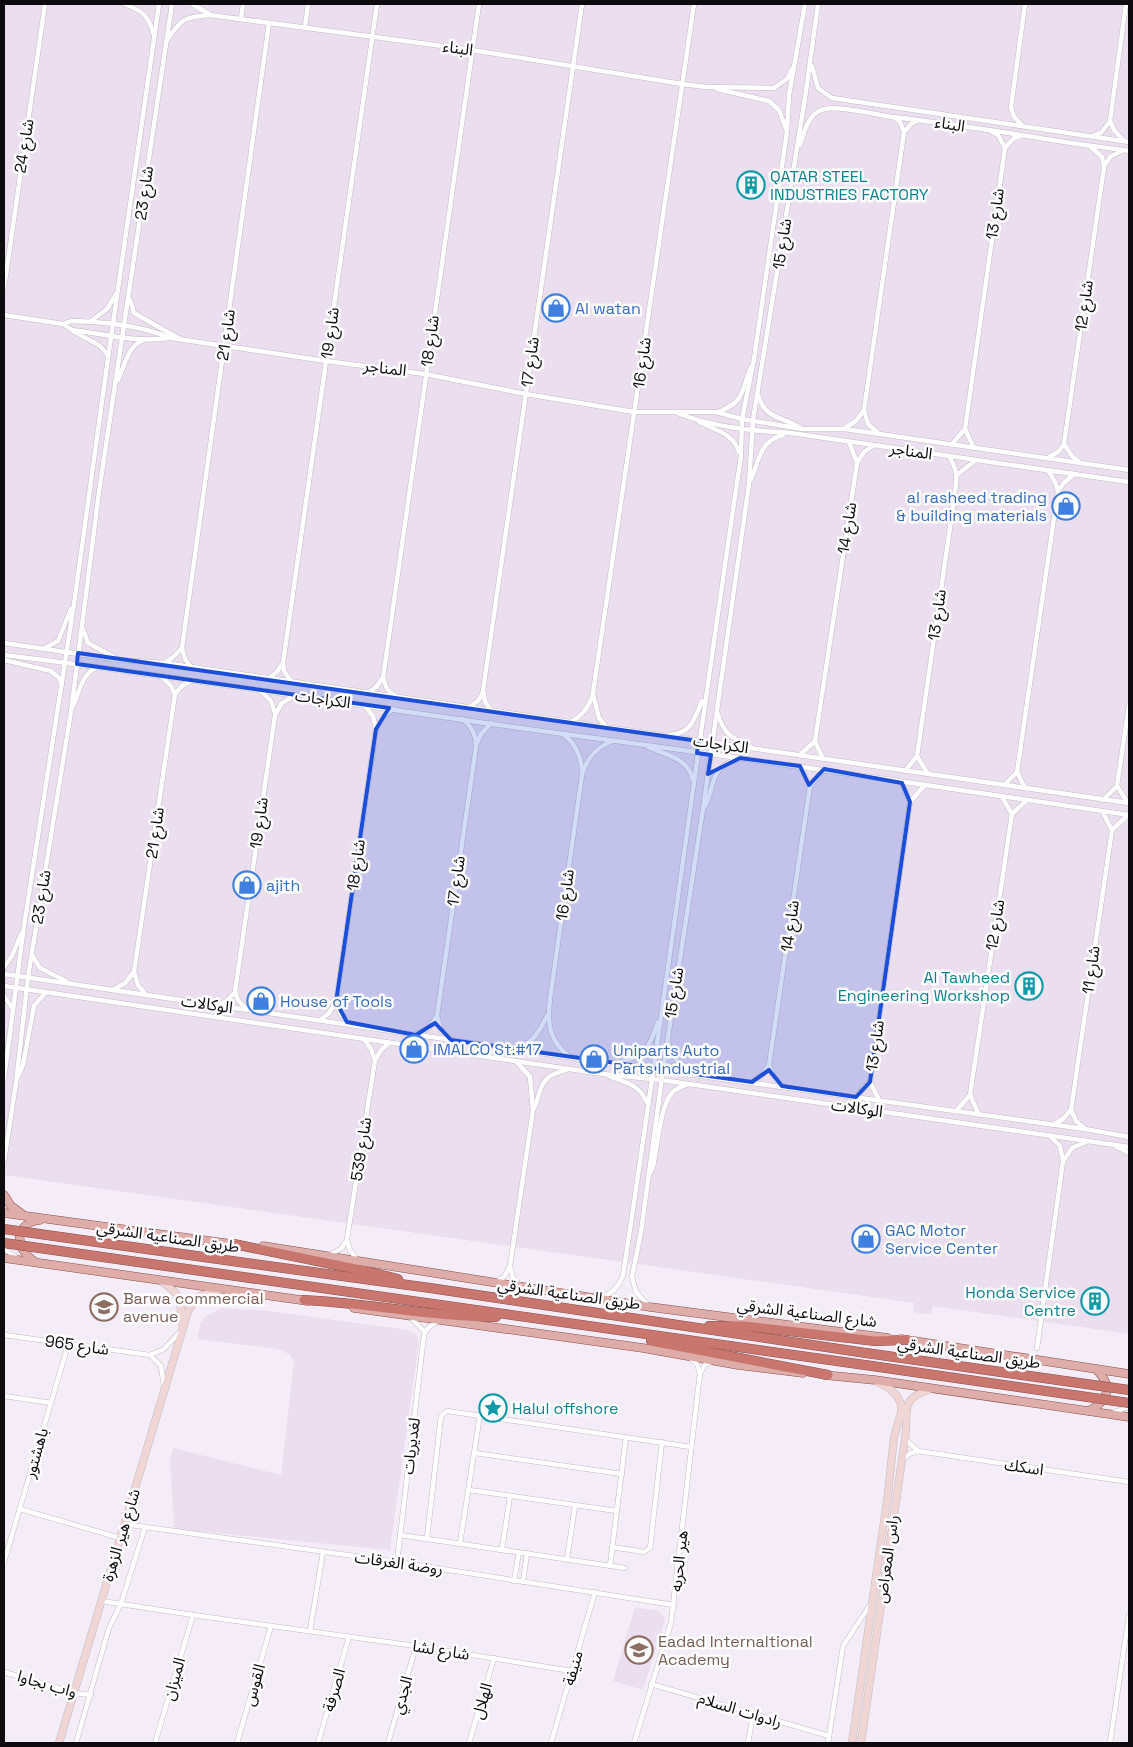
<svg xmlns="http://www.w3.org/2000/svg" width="1133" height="1747" viewBox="0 0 1133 1747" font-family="'Space Grotesk','Noto Sans Arabic',sans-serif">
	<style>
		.built { fill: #ebdfef }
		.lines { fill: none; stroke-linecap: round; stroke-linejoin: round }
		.street-casing { stroke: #c2bbc4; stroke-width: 5.5 }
		.secondary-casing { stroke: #c2bbc4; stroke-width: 8 }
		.primary-casing { stroke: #87514d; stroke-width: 9 }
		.highway-casing { stroke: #87514d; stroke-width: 10 }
		.street { stroke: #fff; stroke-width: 4.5 }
		.secondary { stroke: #efd6d4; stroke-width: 7 }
		.primary { stroke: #dfada9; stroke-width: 8 }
		.highway { stroke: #c9766f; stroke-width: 9 }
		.highway-bridge-casing { stroke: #87514d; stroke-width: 10; stroke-linecap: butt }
		.highway-bridge { stroke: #c9766f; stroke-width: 9 }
		.marked { fill: #1d4ed8; fill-opacity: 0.2; stroke: #1d4ed8; stroke-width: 4; stroke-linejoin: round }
		.labels { text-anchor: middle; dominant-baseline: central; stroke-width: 5; stroke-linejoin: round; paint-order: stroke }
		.street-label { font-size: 16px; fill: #0d0b0e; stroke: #fefdff }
		.culture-label { font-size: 16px; fill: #0d838f; stroke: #fefdff; text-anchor: start }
		.shop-label { font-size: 16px; fill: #366cbe; stroke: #fefdff; text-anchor: start }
		.education-label { font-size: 16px; fill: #785e54; stroke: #fefdff; text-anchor: start }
	</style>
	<rect width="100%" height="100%" fill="#f4edf7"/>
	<g class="built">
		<path d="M 4,4 L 1129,4 L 1129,1334 L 933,1306 L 931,1315 L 913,1312 L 914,1303 L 4,1175 Z"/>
		<path d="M 222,1308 L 269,1311 L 408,1330 L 416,1334 L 419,1342 L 390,1550 L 174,1529 L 170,1458 L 173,1448 L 281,1475 L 294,1361 L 289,1354 L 278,1349 L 197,1339 L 200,1323 L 206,1316 Z"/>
		<path d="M 635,1607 L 659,1611 L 665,1619 L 643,1690 L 613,1681 Z"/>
	</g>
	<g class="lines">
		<g class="street-casing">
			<g id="street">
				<path d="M 124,4 C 143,11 148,15 154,35"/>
				<path d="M 192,4 L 209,14"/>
				<path d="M 241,19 L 243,4"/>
				<path d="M 305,27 L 308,4"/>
				<path d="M 168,39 C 181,18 186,17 210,15 L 472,50 L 682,84 L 706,87 L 774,88 L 788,78 L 792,69"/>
				<path d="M 812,66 L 818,88 L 832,98 L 1129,142"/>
				<path d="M 717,89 L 769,101 L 779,110 L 786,129"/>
				<path d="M 1110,121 L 1114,130 L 1123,140"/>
				<path d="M 1022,125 L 1014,117 L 1011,107 L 1025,4"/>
				<path d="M 904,132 L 911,124 L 918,120"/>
				<path d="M 992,132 L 998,135 L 1005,148"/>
				<path d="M 1094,135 L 1101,133 L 1110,121 L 1126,4"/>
				<path d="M 800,145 C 804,133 808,115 821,110 C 835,104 876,115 892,117 C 948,123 1003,132 1058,141 C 1081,145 1105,147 1129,151"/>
				<path d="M 1104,166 L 1111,156 L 1122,151"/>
				<path d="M 4,288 L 45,4"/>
				<path d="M 130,300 L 134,313 L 180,339"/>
				<path d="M 4,315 L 63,324 L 72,330 C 104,334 137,343 169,338"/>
				<path d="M 91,321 L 107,309 L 116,294"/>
				<path d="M 63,324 L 71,321 C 105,322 139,325 171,338 L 326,361 L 425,374 L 526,394 L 634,412 L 716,412 L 742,419 L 802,429 L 845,429 L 1129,470"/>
				<path d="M 73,331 C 86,340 102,342 108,357"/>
				<path d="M 118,380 C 124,367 128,346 142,341"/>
				<path d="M 758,395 C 766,420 779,415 799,427"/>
				<path d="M 718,412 C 745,402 741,391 751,367"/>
				<path d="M 677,413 C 713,427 752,431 791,433 L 1129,482"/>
				<path d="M 699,422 C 715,430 733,433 739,452"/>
				<path d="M 845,428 L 856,421 L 864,410"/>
				<path d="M 965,429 L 974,448"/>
				<path d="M 877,432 L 868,424 L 864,410 L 904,132 L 900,122 L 895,118"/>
				<path d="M 849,442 L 857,463"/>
				<path d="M 952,444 L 965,429 L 1005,148 L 1014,138 L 1020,136"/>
				<path d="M 1064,444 L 1072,456 L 1079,462"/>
				<path d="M 1048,458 L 1059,451 L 1064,444 L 1104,167 L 1102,157 L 1091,147"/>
				<path d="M 1048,470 L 1055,482 L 1058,491"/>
				<path d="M 958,474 L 976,460"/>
				<path d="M 751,480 C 759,460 760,441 783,435"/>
				<path d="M 83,629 L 88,643 L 114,657"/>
				<path d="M 4,643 L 120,660 L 164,663 L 1129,803"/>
				<path d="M 45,648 L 58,641 L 71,609"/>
				<path d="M 4,655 C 191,678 377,709 564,734 C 753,759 941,787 1129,815"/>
				<path d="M 4,660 L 51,671 L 58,677 L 62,684"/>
				<path d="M 164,663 L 172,658 L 182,648"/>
				<path d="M 191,667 L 185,659 L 182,648 L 269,23"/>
				<path d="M 161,676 L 171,686 L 175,694"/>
				<path d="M 269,678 L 277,672 L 282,664"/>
				<path d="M 383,678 L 387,689 L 396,697"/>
				<path d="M 291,681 L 284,671 L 283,663 L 377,4"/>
				<path d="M 261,691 L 271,701 L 275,713"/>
				<path d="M 368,693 L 376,687 L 383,678 L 479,4"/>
				<path d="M 593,694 L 599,718 L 607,728"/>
				<path d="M 73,706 C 80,691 81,675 97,667"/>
				<path d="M 469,707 L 478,701 L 483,692"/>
				<path d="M 491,711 L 485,701 L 483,691 L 582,4"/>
				<path d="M 718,714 C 724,735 732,738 751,747"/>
				<path d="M 571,722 C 583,715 590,706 593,693 L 694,4"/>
				<path d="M 377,727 L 385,715 L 393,709"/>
				<path d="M 564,735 C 576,744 581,756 582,771"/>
				<path d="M 669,735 C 692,733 694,719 702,701"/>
				<path d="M 477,743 L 481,734 L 491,723"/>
				<path d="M 648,747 C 666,755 688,758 693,780"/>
				<path d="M 800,755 L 815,741"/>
				<path d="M 917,756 L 928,774"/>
				<path d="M 823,759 L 815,741 L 857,463 L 864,452 L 874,445"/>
				<path d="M 800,766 L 810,786"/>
				<path d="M 905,771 L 917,756 L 955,493 C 957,476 958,472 949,456"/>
				<path d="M 1004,785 L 1017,772"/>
				<path d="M 1117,786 L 1128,803"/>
				<path d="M 1025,788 L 1017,772 L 1058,491 L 1064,483 L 1074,474"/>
				<path d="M 1002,797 L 1012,814"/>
				<path d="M 1103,800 L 1117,786 L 1129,705"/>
				<path d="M 910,802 L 924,786"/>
				<path d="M 705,806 C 715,786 710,767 736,760"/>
				<path d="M 1112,830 L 1128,815"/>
				<path d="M 32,955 L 40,968 L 66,981"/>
				<path d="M 4,967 L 12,956 L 21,934"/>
				<path d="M 4,974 L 615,1064 L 1085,1129 L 1129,1137"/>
				<path d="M 4,986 L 603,1074 L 661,1080 L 1129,1147"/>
				<path d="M 113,990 L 125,983 L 134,972"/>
				<path d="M 146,995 L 138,985 L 134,972 L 175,694 L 182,686 L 190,681"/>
				<path d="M 4,996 L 13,1009"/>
				<path d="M 220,1005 L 228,1000 L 235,992"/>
				<path d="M 246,1009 L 238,1000 L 235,992 L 275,715 L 282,703 L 296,695"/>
				<path d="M 437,1016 L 441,1030 L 450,1039"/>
				<path d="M 320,1020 L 328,1014 L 336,1003"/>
				<path d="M 351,1024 L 340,1013 L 336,1002 L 376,729 L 373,716 L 365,706"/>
				<path d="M 417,1034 L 429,1028 L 437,1016 L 476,747 C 476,735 472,726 462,719"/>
				<path d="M 364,1039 L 371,1049 L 375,1060"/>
				<path d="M 668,1042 C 676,1072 692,1067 717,1075"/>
				<path d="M 518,1048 C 534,1042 540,1030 547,1016"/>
				<path d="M 569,1056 C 549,1041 547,1023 550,999 L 582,775 C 587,758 596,747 613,741"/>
				<path d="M 618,1063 C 647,1055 648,1049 658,1022"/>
				<path d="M 769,1065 L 774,1077 L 781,1085"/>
				<path d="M 609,1076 C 628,1084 640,1084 648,1105"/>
				<path d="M 18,1077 L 23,1065 L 34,1006 L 46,992"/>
				<path d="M 4,1079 L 24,926 L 74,604 L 108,358 L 159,4"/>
				<path d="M 752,1082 L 762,1075 L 769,1065 L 810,786 L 824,769"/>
				<path d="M 870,1082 L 879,1100"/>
				<path d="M 970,1095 L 979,1115"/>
				<path d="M 856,1097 L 870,1082 L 910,802 L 902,783"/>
				<path d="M 533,1110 C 539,1100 539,1084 549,1077 C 554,1073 562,1072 568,1069"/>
				<path d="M 1071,1110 L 1076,1121 L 1084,1128"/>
				<path d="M 956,1111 L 970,1095 L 1012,814 L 1026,801"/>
				<path d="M 1053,1125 L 1063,1119 L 1071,1110 L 1112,830 L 1102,811"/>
				<path d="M 1117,1147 L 1129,1153"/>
				<path d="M 1064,1160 L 1072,1148 L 1088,1141"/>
				<path d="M 4,1161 L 16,1083 L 28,977 L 71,712 L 99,492 L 172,4"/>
				<path d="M 650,1173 L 653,1167 C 657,1149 660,1106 672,1093 C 675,1089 681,1087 686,1085"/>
				<path d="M 347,1240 L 350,1250 L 357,1260"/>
				<path d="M 4,1249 L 17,1258"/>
				<path d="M 330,1255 L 342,1248 L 347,1239 L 375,1060 L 381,1050 L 389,1043"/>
				<path d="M 510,1267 L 514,1281 L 521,1286"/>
				<path d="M 496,1282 L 504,1277 L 510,1266 L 533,1110 L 530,1077 L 516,1061"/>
				<path d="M 600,1298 C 612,1294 619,1287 623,1275 C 665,1002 700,729 741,456 L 742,419 L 754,359 L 787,131 L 789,95 L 805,4"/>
				<path d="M 649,1306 L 636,1292 L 632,1277 L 641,1232 L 663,1070 L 703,809 L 749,484 L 753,420 L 805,98 L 818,4"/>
				<path d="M 410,1317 L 425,1332"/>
				<path d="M 4,1335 L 150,1355 L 164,1349 L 180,1332"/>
				<path d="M 1037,1348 L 1063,1161 L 1060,1146 L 1050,1136"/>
				<path d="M 150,1355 L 161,1366 L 164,1386"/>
				<path d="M 690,1358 L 697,1364 L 700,1373"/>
				<path d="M 4,1396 L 51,1403"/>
				<path d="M 1112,1413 L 1129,1407"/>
				<path d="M 905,1439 L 918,1451"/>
				<path d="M 475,1453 L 622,1474"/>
				<path d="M 903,1459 L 911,1453 L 918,1451 L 1129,1482"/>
				<path d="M 469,1490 L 617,1511"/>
				<path d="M 20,1509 L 120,1538"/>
				<path d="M 124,1524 L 397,1562 L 674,1605"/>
				<path d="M 400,1535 L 625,1568"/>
				<path d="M 427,1538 L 441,1416 L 447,1411 L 691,1447"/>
				<path d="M 460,1543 L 480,1415"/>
				<path d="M 612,1547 L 644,1552 L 650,1548 L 662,1442"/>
				<path d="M 502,1549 L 510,1496"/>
				<path d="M 567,1559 L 575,1506"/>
				<path d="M 4,1562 L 68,1345"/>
				<path d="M 397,1562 L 424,1335 L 428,1328 L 438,1321"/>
				<path d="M 610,1566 L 626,1437"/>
				<path d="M 514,1581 L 519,1552"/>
				<path d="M 523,1582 L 527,1553"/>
				<path d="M 101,1601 L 193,1615 L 416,1646 L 572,1671"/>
				<path d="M 310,1631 L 323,1552"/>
				<path d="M 4,1672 L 75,1693 L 91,1695"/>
				<path d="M 651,1684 L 829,1736"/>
				<path d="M 76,1743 L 109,1628 L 121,1604 L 145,1527"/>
				<path d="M 155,1743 L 193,1615"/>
				<path d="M 237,1743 L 271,1626"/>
				<path d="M 318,1743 L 349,1637"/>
				<path d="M 388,1743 L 416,1646"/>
				<path d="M 469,1743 L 494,1658"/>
				<path d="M 551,1743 L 595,1592"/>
				<path d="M 634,1743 L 671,1623 L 700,1373 L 705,1365 L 713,1361"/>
				<path d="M 748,1743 L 753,1714"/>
				<path d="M 828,1743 L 843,1646 L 870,1605"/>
				<path d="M 1110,1743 L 1129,1615"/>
			</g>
		</g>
		<g class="secondary-casing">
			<g id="secondary">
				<path d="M 160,1280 C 184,1298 179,1296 182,1324"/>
				<path d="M 59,1743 L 188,1311 L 197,1297 L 220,1289"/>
				<path d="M 852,1743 L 888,1494 L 894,1437 L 901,1413 L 901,1404 L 897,1396 L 889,1388 L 877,1382"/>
				<path d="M 861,1743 L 905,1439 C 909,1412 898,1399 931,1389"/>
			</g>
		</g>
		<g class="primary-casing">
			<g id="primary">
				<path d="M 4,1195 L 11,1206 L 22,1214"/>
				<path d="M 4,1213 L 239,1245"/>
				<path d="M 263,1246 L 650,1307 L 888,1338"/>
				<path d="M 4,1258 L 308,1301"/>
				<path d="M 34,1261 C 14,1248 14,1223 40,1220"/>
				<path d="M 354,1308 L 643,1348 L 738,1365 L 803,1373"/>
				<path d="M 901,1339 L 1129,1374"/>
				<path d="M 824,1375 L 875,1380 L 1129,1417"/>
				<path d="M 1089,1411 C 1109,1400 1113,1386 1096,1369"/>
			</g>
		</g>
		<g class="highway-casing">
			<g id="highway">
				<path d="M 234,1244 L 370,1272 L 398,1279"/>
				<path d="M 239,1262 L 430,1288 L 866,1353"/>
				<path d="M 236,1276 L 865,1365"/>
				<path d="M 304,1300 C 368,1303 432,1317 496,1317"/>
				<path d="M 709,1326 L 745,1326 L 875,1341 L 906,1340"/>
				<path d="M 651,1341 L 828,1375"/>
			</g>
		</g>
		<use href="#street" class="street"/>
		<use href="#secondary" class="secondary"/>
		<use href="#primary" class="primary"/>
		<use href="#highway" class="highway"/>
		<g class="highway-bridge-casing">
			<g id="highway-bridge">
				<path d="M 4,1229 L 239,1262"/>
				<path d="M 4,1243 L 236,1276"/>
				<path d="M 866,1353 L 1129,1390"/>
				<path d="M 865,1365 L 1129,1403"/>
			</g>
		</g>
		<use href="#highway-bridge" class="highway-bridge"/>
	</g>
	<path class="marked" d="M 78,653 L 699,741 L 697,753 L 711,755 L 708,774 L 740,758 L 800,766 L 809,785 L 824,769 L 902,783 L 910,802 L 870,1082 L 856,1097 L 782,1086 L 769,1070 L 752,1082 L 451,1040 L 435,1023 L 416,1035 L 347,1022 L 336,1002 L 376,729 L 389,708 L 77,664 Z"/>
	<defs>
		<g id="building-ring" transform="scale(1.4375)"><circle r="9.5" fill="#fefdff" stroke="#0f9aa8" stroke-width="1.5"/><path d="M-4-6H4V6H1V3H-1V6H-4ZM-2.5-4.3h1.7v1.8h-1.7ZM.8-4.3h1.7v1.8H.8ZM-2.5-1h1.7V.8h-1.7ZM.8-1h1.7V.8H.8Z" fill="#0f9aa8"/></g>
		<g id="shop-ring" transform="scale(1.4375)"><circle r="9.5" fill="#fefdff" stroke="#3f7fe0" stroke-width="1.5"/><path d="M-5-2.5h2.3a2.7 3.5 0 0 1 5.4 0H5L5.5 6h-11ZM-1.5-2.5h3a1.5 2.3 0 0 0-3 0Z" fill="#3f7fe0"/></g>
		<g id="school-ring" transform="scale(1.4375)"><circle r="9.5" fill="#fefdff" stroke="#8d6e63" stroke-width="1.5"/><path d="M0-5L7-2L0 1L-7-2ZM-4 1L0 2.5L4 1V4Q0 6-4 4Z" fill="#8d6e63"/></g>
		<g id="sight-ring" transform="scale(1.4375)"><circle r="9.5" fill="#fefdff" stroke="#0f9aa8" stroke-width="1.5"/><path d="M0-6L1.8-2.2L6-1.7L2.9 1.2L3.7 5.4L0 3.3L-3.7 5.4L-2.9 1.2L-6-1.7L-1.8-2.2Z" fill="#0f9aa8"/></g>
	</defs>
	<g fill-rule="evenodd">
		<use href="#building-ring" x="751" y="185"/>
		<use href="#shop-ring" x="556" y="308"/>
		<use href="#shop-ring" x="1066" y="506"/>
		<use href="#shop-ring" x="247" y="885"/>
		<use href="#building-ring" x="1029" y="986"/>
		<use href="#shop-ring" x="261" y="1001"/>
		<use href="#shop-ring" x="414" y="1049"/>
		<use href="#shop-ring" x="594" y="1059"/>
		<use href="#shop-ring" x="866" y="1239"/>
		<use href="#building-ring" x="1095" y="1301"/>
		<use href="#school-ring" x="104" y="1307"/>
		<use href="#sight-ring" x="493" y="1408"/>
		<use href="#school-ring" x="639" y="1650"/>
	</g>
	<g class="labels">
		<g class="street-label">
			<text transform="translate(458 48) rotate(8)">البناء</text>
			<text transform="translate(950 124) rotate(9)">البناء</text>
			<text transform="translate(24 146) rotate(-81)">شارع 24</text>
			<text transform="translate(144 193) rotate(-82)">شارع 23</text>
			<text transform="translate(995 214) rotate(-82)">شارع 13</text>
			<text transform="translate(782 244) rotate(-81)">شارع 15</text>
			<text transform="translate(1084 306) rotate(-82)">شارع 12</text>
			<text transform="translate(330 333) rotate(-82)">شارع 19</text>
			<text transform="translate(226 335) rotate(-82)">شارع 21</text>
			<text transform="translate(430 341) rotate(-82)">شارع 18</text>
			<text transform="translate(530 362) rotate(-82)">شارع 17</text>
			<text transform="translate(642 363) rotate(-82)">شارع 16</text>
			<text transform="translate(385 368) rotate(7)">المناجر</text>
			<text transform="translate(911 451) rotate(8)">المناجر</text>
			<text transform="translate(847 528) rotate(-81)">شارع 14</text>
			<text transform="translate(937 615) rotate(-82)">شارع 13</text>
			<text transform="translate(323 699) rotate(8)">الكراجات</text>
			<text transform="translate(721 744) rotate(8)">الكراجات</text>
			<text transform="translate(259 823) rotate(-82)">شارع 19</text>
			<text transform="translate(155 833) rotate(-82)">شارع 21</text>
			<text transform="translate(356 865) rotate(-82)">شارع 18</text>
			<text transform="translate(456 881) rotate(-82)">شارع 17</text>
			<text transform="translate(565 895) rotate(-82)">شارع 16</text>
			<text transform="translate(41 897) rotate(-81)">شارع 23</text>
			<text transform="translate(995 925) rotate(-81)">شارع 12</text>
			<text transform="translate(790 926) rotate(-82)">شارع 14</text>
			<text transform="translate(1091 970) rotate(-82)">شارع 11</text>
			<text transform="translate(674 993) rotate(-81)">شارع 15</text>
			<text transform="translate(207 1004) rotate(8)">الوكالات</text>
			<text transform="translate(875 1046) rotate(-82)">شارع 13</text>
			<text transform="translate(857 1108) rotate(8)">الوكالات</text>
			<text transform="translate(361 1149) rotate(-81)">شارع 539</text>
			<text transform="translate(168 1237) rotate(8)">طريق الصناعية الشرقي</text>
			<text transform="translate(569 1294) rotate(8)">طريق الصناعية الشرقي</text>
			<text transform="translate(807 1313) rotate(7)">شارع الصناعية الشرقي</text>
			<text transform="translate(77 1345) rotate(8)">شارع 965</text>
			<text transform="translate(969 1353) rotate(8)">طريق الصناعية الشرقي</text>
			<text transform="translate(411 1446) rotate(-83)">لغديريات</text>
			<text transform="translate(36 1453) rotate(-74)">باهشتور</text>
			<text transform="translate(1024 1467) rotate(8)">اسكك</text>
			<text transform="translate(121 1535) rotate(-73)">شارع هير الزهرة</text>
			<text transform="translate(887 1559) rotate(-82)">راس المعراض</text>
			<text transform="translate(679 1561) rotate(-84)">هير الحربه</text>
			<text transform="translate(399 1563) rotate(8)">روضة الغرقات</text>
			<text transform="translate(441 1650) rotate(9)">شارع لشا</text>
			<text transform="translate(573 1668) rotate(-74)">منيفة</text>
			<text transform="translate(174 1679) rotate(-74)">الميزان</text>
			<text transform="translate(47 1684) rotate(16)">واب بجاوا</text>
			<text transform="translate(254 1685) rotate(-74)">القوس</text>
			<text transform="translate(334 1690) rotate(-74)">الصرفة</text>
			<text transform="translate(402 1695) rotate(-74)">الجدي</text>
			<text transform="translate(482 1701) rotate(-74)">الهلال</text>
			<text transform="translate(740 1710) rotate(17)">رادوات السلام</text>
		</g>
		<g class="culture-label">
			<text x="770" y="176">QATAR STEEL<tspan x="770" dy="18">INDUSTRIES FACTORY</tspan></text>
			<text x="1010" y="977" text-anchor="end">Al Tawheed<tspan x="1010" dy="18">Engineering Workshop</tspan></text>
			<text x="1076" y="1292" text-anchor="end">Honda Service<tspan x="1076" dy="18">Centre</tspan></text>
			<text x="512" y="1408">Halul offshore</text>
		</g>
		<g class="shop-label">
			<text x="575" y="308">Al watan</text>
			<text x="1047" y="497" text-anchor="end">al rasheed trading<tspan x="1047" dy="18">&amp; building materials</tspan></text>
			<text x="266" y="885">ajith</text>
			<text x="280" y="1001">House of Tools</text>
			<text x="433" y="1049">IMALCO St.#17</text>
			<text x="613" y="1050">Uniparts Auto<tspan x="613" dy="18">Parts Industrial</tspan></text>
			<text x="885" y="1230">GAC Motor<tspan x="885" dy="18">Service Center</tspan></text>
		</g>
		<g class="education-label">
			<text x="123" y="1298">Barwa commercial<tspan x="123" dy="18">avenue</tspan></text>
			<text x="658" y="1641">Eadad Internaltional<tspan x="658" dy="18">Academy</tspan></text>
		</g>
	</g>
	<rect width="1133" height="1747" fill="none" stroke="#0d0b0e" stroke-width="10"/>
</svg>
